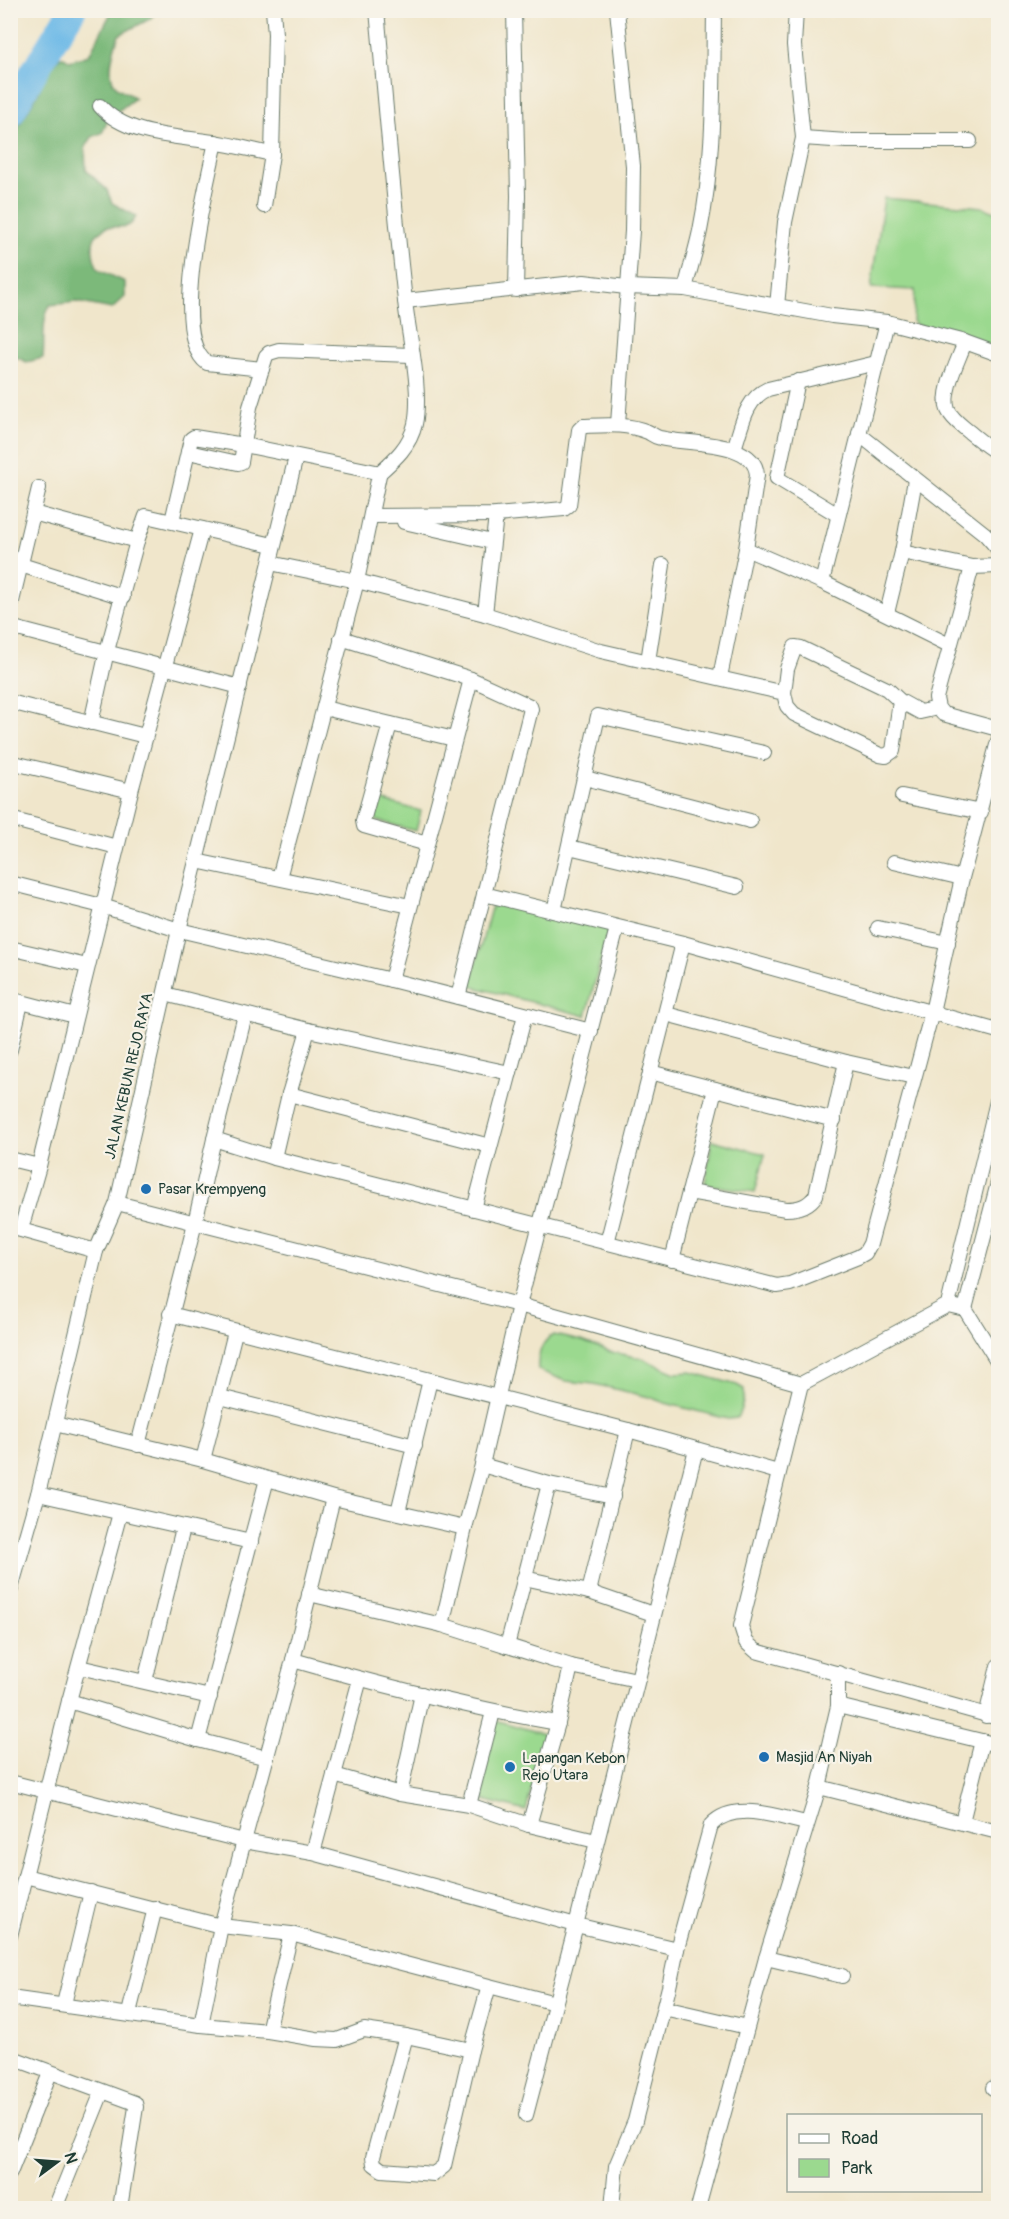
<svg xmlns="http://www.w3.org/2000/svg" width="1009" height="2219" viewBox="0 0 1009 2219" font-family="Pangolin,sans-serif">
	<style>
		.green { fill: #9bd98f; stroke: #5d8b62; stroke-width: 1.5 }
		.forest { fill: #7cb97a; stroke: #4e7b57; stroke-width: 1.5 }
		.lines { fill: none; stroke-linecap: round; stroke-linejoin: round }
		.river { stroke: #6ebae7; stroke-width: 28 }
		.street-casing { stroke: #687869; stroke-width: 16 }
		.street { stroke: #fff; stroke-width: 14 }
		.poi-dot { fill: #1f6fb2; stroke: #f7f3e8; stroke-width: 2 }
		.labels { text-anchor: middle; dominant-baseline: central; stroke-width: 4.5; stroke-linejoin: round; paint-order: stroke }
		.street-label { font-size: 15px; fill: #1f3d34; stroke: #f7f3e8 }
		.poi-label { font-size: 15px; fill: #1f3d34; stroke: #f7f3e8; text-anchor: start }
	</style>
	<rect width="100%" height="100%" fill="#f7f3e8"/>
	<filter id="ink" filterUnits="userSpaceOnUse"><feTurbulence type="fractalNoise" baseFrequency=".0167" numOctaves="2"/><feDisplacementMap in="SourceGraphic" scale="12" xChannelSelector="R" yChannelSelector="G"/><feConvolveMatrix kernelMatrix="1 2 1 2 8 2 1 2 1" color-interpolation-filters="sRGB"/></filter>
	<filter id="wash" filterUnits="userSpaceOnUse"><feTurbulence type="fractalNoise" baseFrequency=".008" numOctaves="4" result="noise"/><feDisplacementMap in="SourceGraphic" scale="24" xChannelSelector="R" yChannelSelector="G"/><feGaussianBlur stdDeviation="1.35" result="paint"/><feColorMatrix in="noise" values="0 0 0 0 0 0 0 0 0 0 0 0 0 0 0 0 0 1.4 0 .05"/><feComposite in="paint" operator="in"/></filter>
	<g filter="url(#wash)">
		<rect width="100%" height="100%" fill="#f0e6cb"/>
		<g class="green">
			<path d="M 884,198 L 982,207 L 998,213 L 998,348 L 916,325 L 913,321 L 915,290 L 871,288 Z"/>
			<path d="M 381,800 L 421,811 L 416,831 L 375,820 Z"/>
			<path d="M 494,897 L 609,928 L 586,1016 L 470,986 Z"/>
			<path d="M 712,1140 L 765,1154 L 755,1192 L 705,1184 Z"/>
			<path d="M 554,1335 L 582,1341 L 611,1352 L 641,1358 L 675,1373 L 691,1372 L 737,1385 L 744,1389 C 745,1399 742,1408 737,1418 L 728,1419 L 665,1403 L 649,1397 L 594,1384 L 566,1381 L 538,1370 C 537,1357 541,1340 554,1335 Z"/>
			<path d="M 495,1720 L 544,1734 L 526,1811 L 476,1798 Z"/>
		</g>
		<path class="forest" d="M 112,11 L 158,11 L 150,19 L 119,35 C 114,47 106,74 115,85 C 120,91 129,93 135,98 L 109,118 L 102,133 L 92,137 L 85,148 L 86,170 L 107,190 L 112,203 L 136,216 C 130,232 119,225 106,227 C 103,230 97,233 95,237 C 90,247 94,262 99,270 L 125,282 L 125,297 L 112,309 L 76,302 L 50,305 C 41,321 45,340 43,358 L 27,362 L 11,355 L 11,139 L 37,95 L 46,74 L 60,57 L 64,57 L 70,61 L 89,55 Z"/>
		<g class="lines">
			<path class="river" d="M 10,114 L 32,75 L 72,10"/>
		</g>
	</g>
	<g filter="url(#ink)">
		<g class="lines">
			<g class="street-casing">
				<g id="street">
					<path d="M 377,10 C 386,107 394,205 405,301 C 409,338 422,389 415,424 C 410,446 395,459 378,474"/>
					<path d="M 514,10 L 518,196 L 516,290"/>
					<path d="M 617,10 L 633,166 L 632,231 L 618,424"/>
					<path d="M 100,106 C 126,136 176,136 213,142 C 233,145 252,150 272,154"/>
					<path d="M 803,138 L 847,141 L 970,141"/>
					<path d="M 216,142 C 207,183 168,336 207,363 L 262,369"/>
					<path d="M 264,206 L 272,154 L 275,34 L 273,10"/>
					<path d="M 685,289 C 690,269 696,250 700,231 C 715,158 713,84 714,10"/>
					<path d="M 405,301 L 584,282 L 626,287 L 685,289 L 832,316 L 887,322 L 965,342 L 998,354"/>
					<path d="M 777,306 L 785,222 L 803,138 L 794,45 L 796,10"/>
					<path d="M 965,342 C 959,359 941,393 948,410 C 952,419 961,425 968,431 C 978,439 987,447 998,453"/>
					<path d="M 798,381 L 777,478 L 838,515"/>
					<path d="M 859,434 L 985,534 L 998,549"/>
					<path d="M 734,449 C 742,426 745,399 768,389 L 876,363"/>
					<path d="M 188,452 L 238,463 L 241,462 L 250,407 L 266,356 L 269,353 L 279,350 L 411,355"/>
					<path d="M 33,513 L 137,541"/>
					<path d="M 372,516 L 496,515 L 564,509 L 569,505 L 579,430 L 583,426 C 606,425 626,423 648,432 C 652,434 655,437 660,438 C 686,445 755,439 757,475 L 746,549 L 720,677"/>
					<path d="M 172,521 L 191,439 L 194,437 L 244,445 L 376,472 L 379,475 L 357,581 L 279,878"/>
					<path d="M 404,522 L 492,542"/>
					<path d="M 746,549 L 822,582 L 949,645"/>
					<path d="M 902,552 L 972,567 L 998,566"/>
					<path d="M 270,563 L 357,581 L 485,614 L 601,651 L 784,693 L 787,706 L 794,714 L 880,755 L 886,756 L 893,751 L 900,701"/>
					<path d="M 21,565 L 123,597"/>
					<path d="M 972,567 L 936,698 L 938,708 L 943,714 L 998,729"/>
					<path d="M 822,582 L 887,322"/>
					<path d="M 10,610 L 39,488"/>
					<path d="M 887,613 L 902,552 L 915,480"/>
					<path d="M 485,614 L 496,515"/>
					<path d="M 10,627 L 240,687"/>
					<path d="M 341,638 L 471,679 L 530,706 L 531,709 L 458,997"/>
					<path d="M 648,661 L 663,565"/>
					<path d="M 784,693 L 787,669 L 795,647 L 801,648 L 887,689 L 900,701 L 920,712 L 938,708"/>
					<path d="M 10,702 L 145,736"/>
					<path d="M 324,708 L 454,739"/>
					<path d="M 91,723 L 107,651 L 137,541 L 146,516 L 273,545"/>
					<path d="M 390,724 L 363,821 L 364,826 L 427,844"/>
					<path d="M 10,762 L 131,791"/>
					<path d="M 585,778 L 750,821"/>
					<path d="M 902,796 L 981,812"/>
					<path d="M 10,819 L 117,847"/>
					<path d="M 569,847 L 737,887"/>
					<path d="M 196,861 L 410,906"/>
					<path d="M 894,862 L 962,878"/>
					<path d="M 10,883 L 102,906 L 179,930 L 391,980 L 591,1031"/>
					<path d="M 484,894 L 683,943 L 998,1031"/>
					<path d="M 554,911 L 598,716 L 764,753"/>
					<path d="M 878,928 L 948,943"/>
					<path d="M 10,948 L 87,966"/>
					<path d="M 391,980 L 471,679"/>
					<path d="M 165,994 L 308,1030 L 510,1073"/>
					<path d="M 10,999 L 75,1016"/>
					<path d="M 666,1014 L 846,1062 L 914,1077"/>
					<path d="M 10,1050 L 21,1003"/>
					<path d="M 650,1072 L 834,1120"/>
					<path d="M 289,1094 L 490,1146"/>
					<path d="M 214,1139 L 274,1158 L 777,1286 L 790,1284 L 858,1257 L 865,1253 L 870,1244 L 932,1012 L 962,878 L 998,741"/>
					<path d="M 274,1158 L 289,1094 L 308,1030"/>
					<path d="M 10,1159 L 39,1166"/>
					<path d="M 689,1192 L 786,1209 C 799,1209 809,1206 816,1195 L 846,1062"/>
					<path d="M 117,1203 L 519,1305 L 801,1384"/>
					<path d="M 474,1209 L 525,1015"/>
					<path d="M 10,1227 L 96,1251"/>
					<path d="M 21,1229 L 39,1166 L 131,791 L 202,529"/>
					<path d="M 607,1243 L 683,943"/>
					<path d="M 672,1260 L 715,1089"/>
					<path d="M 948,1305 L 998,1097"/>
					<path d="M 965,1309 L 998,1183"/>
					<path d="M 170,1314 L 628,1430 L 778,1472"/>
					<path d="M 998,1362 L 965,1309 L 948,1305 L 801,1384 L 741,1626 L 746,1642 L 756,1651 L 998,1718"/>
					<path d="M 220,1397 L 415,1446"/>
					<path d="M 55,1424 L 203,1460 L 333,1498 L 465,1528"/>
					<path d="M 138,1445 L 195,1223 L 214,1139 L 245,1015"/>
					<path d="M 203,1460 L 235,1332"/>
					<path d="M 482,1465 L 549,1484 L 613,1497"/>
					<path d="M 38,1494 L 251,1542"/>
					<path d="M 398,1512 L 430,1380"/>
					<path d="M 524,1578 L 589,1592 L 653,1614"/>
					<path d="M 10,1592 L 38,1494 L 96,1251 L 117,1203 L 179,930 L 296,457"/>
					<path d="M 589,1592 L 628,1430"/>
					<path d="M 309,1594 L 442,1625 L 571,1666 L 637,1680"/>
					<path d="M 442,1625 L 465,1528 L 482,1465 L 519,1305 L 617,928"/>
					<path d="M 507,1646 L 549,1484"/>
					<path d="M 293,1660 C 380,1685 468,1708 558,1723"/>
					<path d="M 79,1667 L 210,1697"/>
					<path d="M 145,1681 L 183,1528"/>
					<path d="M 69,1701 L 198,1740 L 267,1758"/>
					<path d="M 838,1706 L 998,1745"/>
					<path d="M 986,1716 L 998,1666"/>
					<path d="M 198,1740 L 267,1479"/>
					<path d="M 334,1775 L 400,1794 L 469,1805 L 529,1825 L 596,1841"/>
					<path d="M 10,1782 L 244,1841 L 313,1853 L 576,1925 L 677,1949"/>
					<path d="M 819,1787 L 998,1832"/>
					<path d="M 400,1794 L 422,1694"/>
					<path d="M 469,1805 L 493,1712"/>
					<path d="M 962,1822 L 982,1741"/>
					<path d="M 529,1825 L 558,1723 L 571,1666"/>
					<path d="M 313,1853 L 360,1679"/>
					<path d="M 25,1876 L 221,1926 L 291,1934 L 489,1986"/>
					<path d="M 10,1936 L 69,1701 L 120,1513"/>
					<path d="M 766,1958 L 842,1976"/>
					<path d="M 10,1998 L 201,2025 L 268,2031 L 316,2039 L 337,2040 L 364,2030 L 406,2036 L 471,2050 L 489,1986 L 555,2003"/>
					<path d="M 64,2004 L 91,1892"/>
					<path d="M 668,2009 L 747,2027"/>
					<path d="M 129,2013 L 155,1908"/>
					<path d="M 201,2025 L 221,1926 L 293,1660 L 333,1498"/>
					<path d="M 268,2031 L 291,1934"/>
					<path d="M 406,2036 L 373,2157 L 374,2164 L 382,2170 L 434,2174 L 444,2166 L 471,2050"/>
					<path d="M 10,2057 L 135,2103 L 136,2107 L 120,2208"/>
					<path d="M 993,2088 L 998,2090"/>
					<path d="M 526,2115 L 576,1925 L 696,1449"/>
					<path d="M 10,2173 L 50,2073"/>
					<path d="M 55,2208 L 102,2092"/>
					<path d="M 612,2208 L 616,2166 L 635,2121 L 669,1987 L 677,1949 L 711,1825 C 734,1800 777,1817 806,1823"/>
					<path d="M 698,2208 L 766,1958 L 819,1787 L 838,1706 L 838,1673"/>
				</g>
			</g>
			<use href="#street" class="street"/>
		</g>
	</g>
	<g class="poi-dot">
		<circle cx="146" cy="1189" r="6"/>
		<circle cx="764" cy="1757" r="6"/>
		<circle cx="510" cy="1767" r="6"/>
	</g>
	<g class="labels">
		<g class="street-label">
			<text transform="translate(129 1076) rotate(-77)">JALAN KEBUN REJO RAYA</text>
		</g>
		<g class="poi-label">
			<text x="158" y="1189">Pasar Krempyeng</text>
			<text x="776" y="1757">Masjid An Niyah</text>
			<text x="522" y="1758">Lapangan Kebon<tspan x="522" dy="17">Rejo Utara</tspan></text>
		</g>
	</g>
	<rect width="1009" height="2219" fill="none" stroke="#f7f3e8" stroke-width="36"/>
	<rect x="787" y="2114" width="195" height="78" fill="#f7f3e8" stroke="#a1aaa0" stroke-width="1.5"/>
	<rect x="799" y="2134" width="30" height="9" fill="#ffffff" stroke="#a1aaa0" stroke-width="1.5"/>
	<text x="841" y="2144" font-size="18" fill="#1f3d34">Road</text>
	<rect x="799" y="2159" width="30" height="18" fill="#9bd98f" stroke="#a1aaa0" stroke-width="1.5"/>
	<text x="841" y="2174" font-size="18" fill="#1f3d34">Park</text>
	<g transform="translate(57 2162) rotate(74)" stroke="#f7f3e8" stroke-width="4.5" paint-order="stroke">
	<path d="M0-4.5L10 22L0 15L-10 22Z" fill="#1f3d34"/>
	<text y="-9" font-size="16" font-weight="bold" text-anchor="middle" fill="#1f3d34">N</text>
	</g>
</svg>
